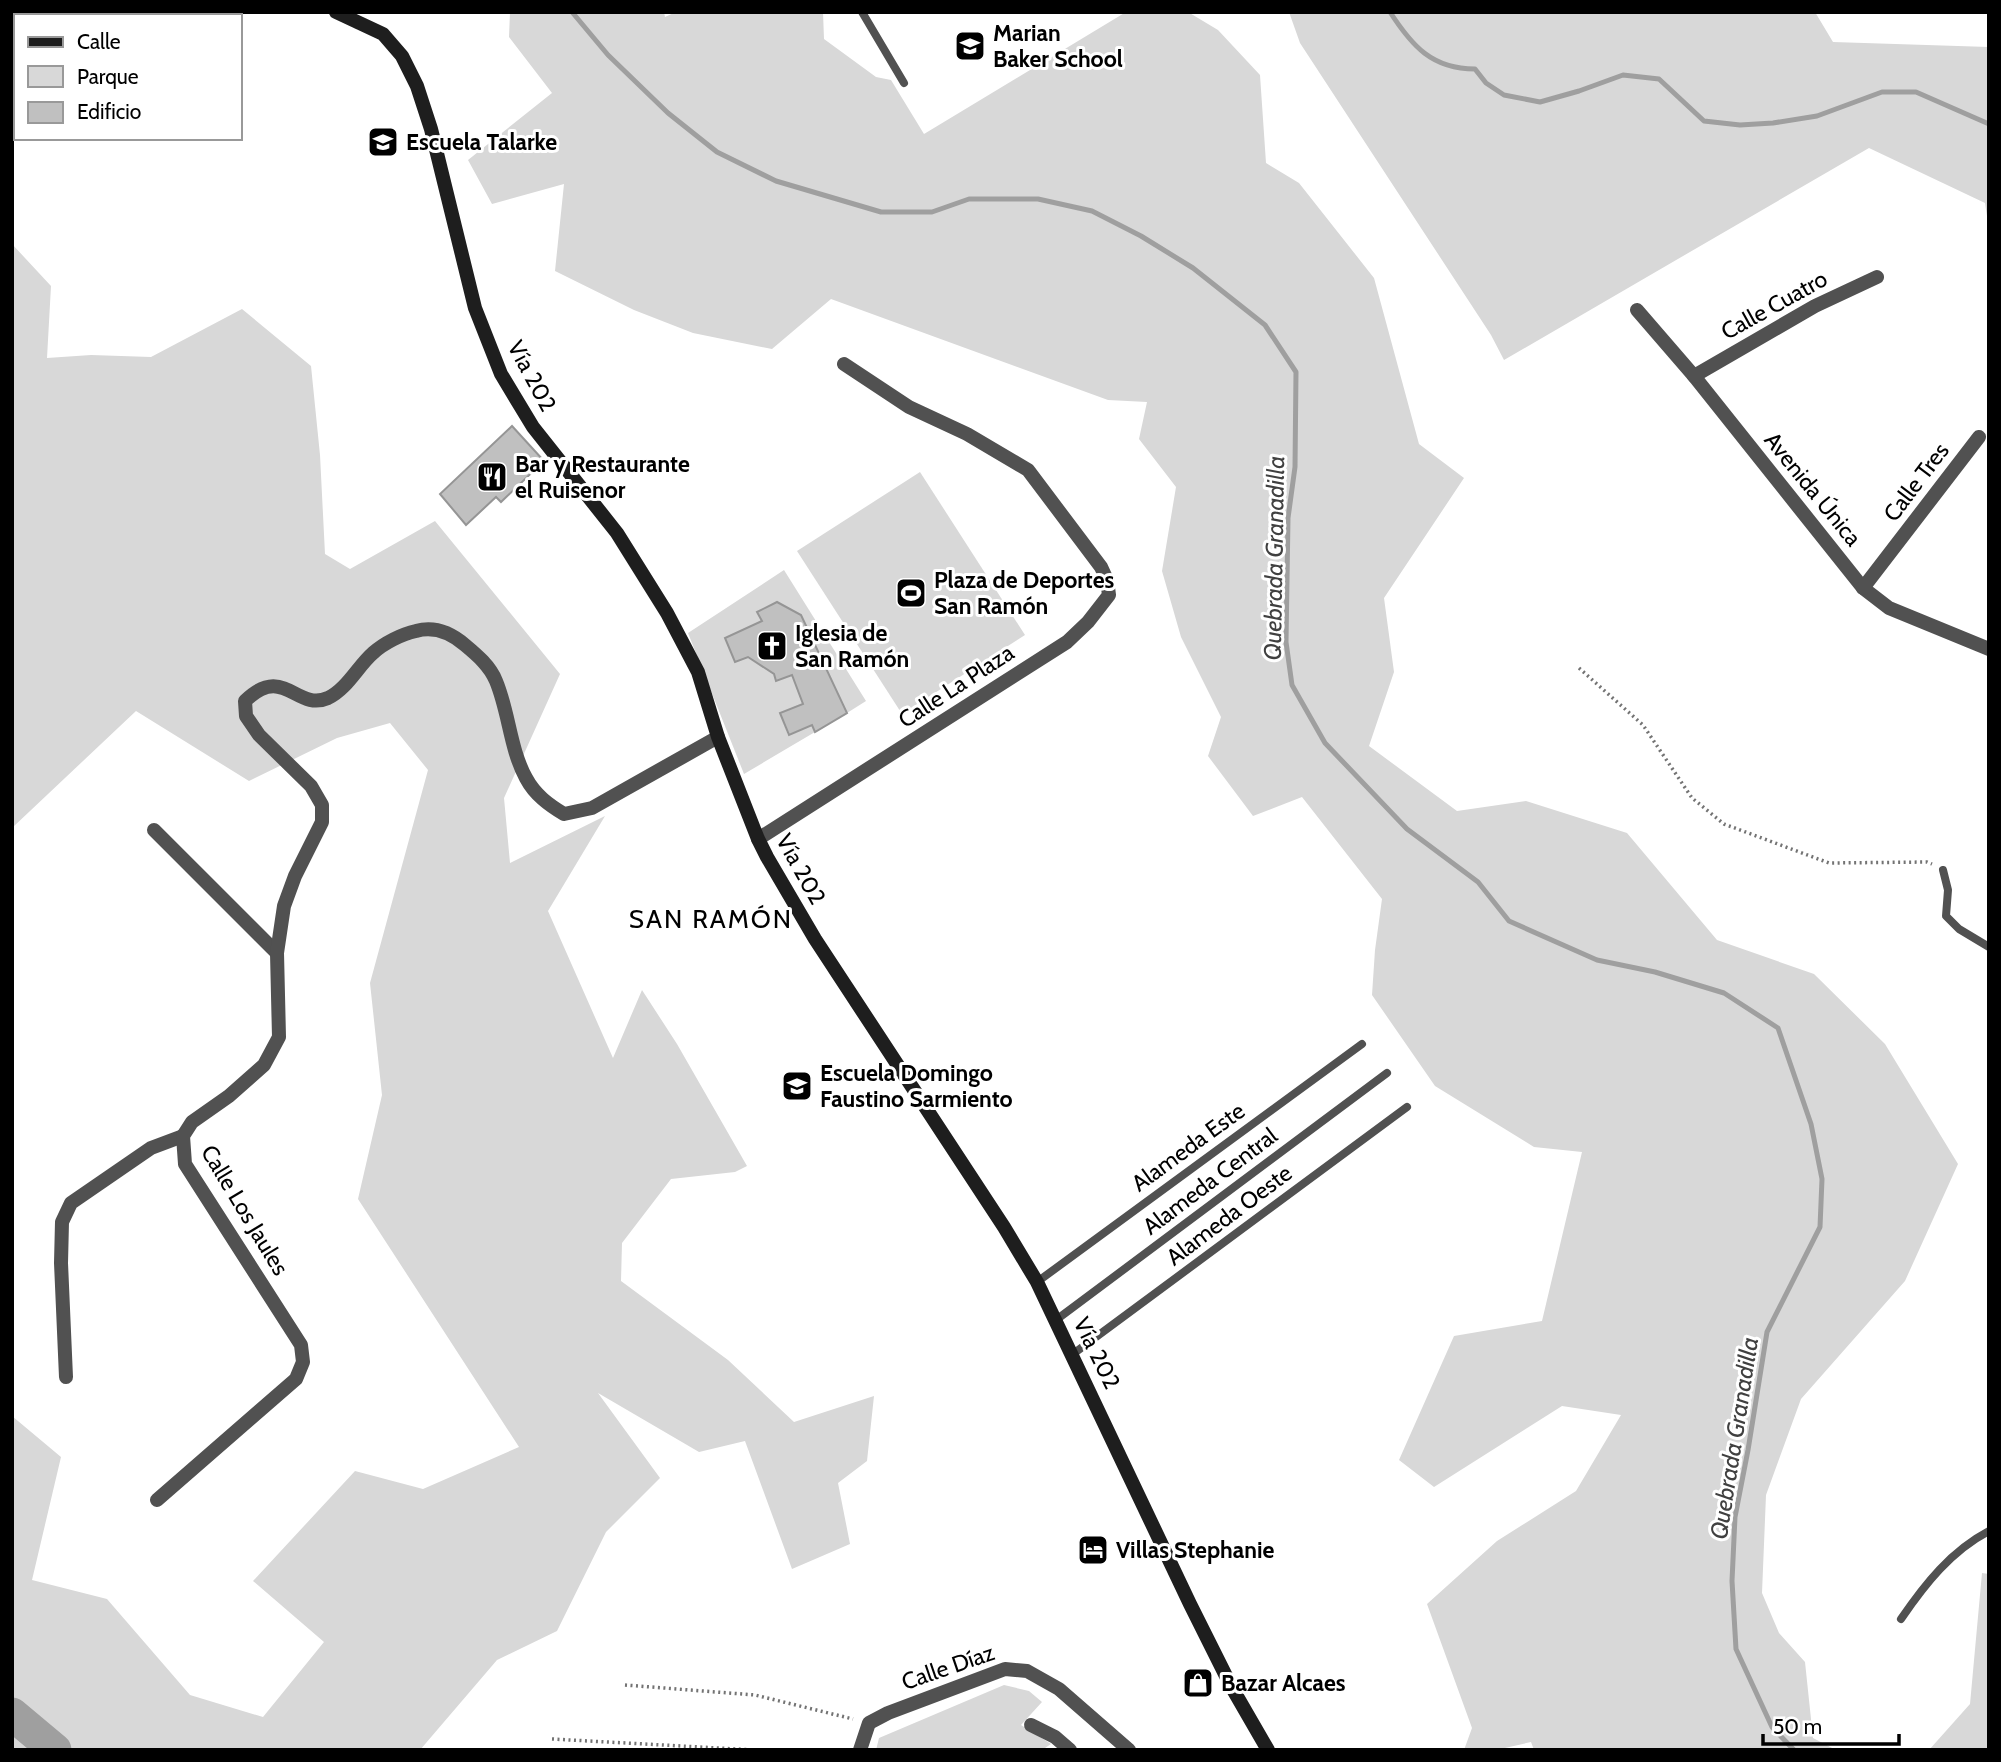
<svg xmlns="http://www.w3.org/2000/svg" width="2001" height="1762" viewBox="0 0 2001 1762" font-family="Cabin,sans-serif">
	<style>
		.green { fill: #d8d8d8 }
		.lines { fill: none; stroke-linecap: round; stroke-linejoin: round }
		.stream { stroke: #9f9f9f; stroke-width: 5 }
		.river { stroke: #9f9f9f; stroke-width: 33 }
		.building { fill: #c0c0c0; stroke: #959595; stroke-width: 2 }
		.path { stroke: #737373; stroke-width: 3.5; stroke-dasharray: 2 3.5; stroke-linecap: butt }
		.lane { stroke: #515151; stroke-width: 8 }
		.street { stroke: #515151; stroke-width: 14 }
		.secondary { stroke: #1e1e1e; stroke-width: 14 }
		.labels { text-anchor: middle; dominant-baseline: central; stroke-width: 6; stroke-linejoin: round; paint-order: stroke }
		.poi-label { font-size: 23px; font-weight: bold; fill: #000; stroke: #fff; text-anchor: start }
		.street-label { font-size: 23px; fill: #000; stroke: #fff }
		.water-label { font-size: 24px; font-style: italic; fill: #404040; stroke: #fff }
		.quarter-label { font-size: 26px; letter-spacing: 2px; fill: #000; stroke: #fff }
	</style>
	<rect width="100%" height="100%" fill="#fff"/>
	<g class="green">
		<path d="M 510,12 L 664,12 L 665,17 L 676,12 L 823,12 L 824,39 L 876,77 L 891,80 L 924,134 L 1126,12 L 1188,12 L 1218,30 L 1260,75 L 1266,163 L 1299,183 L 1374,278 L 1419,444 L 1464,478 L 1384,598 L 1394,672 L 1369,746 L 1457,811 L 1526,801 L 1627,833 L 1717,940 L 1814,974 L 1885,1044 L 1958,1164 L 1905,1281 L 1801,1399 L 1766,1495 L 1762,1593 L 1779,1633 L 1805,1662 L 1813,1738 L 1836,1750 L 1534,1750 L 1531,1742 L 1496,1750 L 1464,1750 L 1472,1728 L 1427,1604 L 1497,1541 L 1576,1491 L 1621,1415 L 1562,1406 L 1434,1487 L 1399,1460 L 1454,1336 L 1542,1321 L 1582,1152 L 1534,1147 L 1435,1086 L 1372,995 L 1375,950 L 1382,899 L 1302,797 L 1253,816 L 1208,756 L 1221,717 L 1181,637 L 1162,571 L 1176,487 L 1139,439 L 1147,402 L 1108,400 L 831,299 L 772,349 L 693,333 L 634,310 L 555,271 L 564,184 L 492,204 L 468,160 L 552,93 L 509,37 Z"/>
		<path d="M 1289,12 L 1815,12 L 1833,42 L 1989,47 L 1989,229 L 1985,203 L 1869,148 L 1504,360 L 1491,335 L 1300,43 Z"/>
		<path d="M 12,244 L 51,286 L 47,358 L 91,355 L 151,357 L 242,309 L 311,366 L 320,455 L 325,554 L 350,569 L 435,521 L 560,674 L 504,798 L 510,863 L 605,816 L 548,911 L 613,1058 L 642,990 L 677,1044 L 747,1166 L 735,1172 L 671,1179 L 622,1243 L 621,1281 L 728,1360 L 794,1422 L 874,1396 L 867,1461 L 838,1483 L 850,1544 L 792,1569 L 745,1441 L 699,1452 L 598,1393 L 660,1478 L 606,1532 L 557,1631 L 497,1660 L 420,1750 L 12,1750 L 12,1416 L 61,1457 L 32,1580 L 107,1599 L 190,1695 L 263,1717 L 324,1642 L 253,1581 L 355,1471 L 423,1489 L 519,1447 L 358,1199 L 382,1095 L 370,983 L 428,770 L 390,723 L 337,738 L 249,781 L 136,711 L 12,828 Z"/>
		<path d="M 920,472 L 1025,635 L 902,714 L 797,551 Z"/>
		<path d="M 784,570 L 866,701 L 847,713 L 801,615 L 777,603 L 758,611 L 762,621 L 735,662 L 754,654 L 753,660 L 763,667 L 770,662 L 776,681 L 792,675 L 803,704 L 780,713 L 788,735 L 812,725 L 815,732 L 744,774 L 688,633 Z"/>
		<path d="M 1982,1573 L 1989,1574 L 1989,1750 L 1929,1750 L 1970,1704 Z"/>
		<path d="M 1004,1685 L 1029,1691 L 1042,1702 L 1021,1725 L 1051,1744 L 1042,1750 L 876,1750 L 879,1738 Z"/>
	</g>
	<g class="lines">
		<g class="stream">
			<path d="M 572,12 L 608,55 L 668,113 L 717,152 L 776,181 L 881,212 L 932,212 L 969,199 L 1038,199 L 1092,211 L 1141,236 L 1193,268 L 1265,325 L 1296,372 L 1295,467 L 1288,518 L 1286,642 L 1292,685 L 1325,743 L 1407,829 L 1478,882 L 1509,921 L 1597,960 L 1655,972 L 1724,993 L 1778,1028 L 1811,1124 L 1822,1179 L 1820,1227 L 1767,1332 L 1748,1450 L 1735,1517 L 1732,1581 L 1736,1649 L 1772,1727 L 1794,1750"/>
			<path d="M 1390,12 C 1412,46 1432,69 1475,69 L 1486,83 L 1504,95 L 1540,102 L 1579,91 L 1623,75 L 1659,79 L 1704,121 L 1740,125 L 1773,123 L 1817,116 L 1882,92 L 1916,92 L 1989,124"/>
		</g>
		<path class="river" d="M 12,1714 L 55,1750"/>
	</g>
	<g class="building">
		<path d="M 512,426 L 544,461 L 501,502 L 496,497 L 466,525 L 440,494 Z"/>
		<path d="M 777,602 L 801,615 L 847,713 L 815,732 L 812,725 L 789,735 L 780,713 L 803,704 L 792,675 L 776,681 L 774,674 L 748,657 L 735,662 L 725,638 L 762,621 L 757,612 Z"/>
	</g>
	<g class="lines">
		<g class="path">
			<path d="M 1579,668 L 1643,725 L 1692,798 L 1724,824 L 1829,863 L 1927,862 L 1932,864"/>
			<path d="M 625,1685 L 755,1695 L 853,1719"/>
			<path d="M 552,1739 L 755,1750"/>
		</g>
		<g class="lane">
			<path d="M 862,12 L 904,83"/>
			<path d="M 1943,870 L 1948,890 L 1946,916 L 1959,929 L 1989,947"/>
			<path d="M 1037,1282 L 1362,1044"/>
			<path d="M 1056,1320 L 1387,1073"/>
			<path d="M 1073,1354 L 1407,1107"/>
			<path d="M 1901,1619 C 1925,1584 1951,1551 1989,1531"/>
		</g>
		<g class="street">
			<path d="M 1637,310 L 1694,376 L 1863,588 L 1889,608 L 1989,649"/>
			<path d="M 1694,376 L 1815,306 L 1877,277"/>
			<path d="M 1863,588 L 1979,437"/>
			<path d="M 154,830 L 277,953"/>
			<path d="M 758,839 L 1067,642 L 1088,622 L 1109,595 L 1107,580 L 1101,567 L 1028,470 L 967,434 L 909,407 L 844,364"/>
			<path d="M 66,1377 L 61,1263 L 62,1222 L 71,1203 L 151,1148 L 183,1136"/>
			<path d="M 157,1500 L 296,1379 L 303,1362 L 301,1345 L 185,1164 L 183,1136 L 192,1122 L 229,1096 L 264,1065 L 279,1037 L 277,953 L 284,906 L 295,876 L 322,822 L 322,805 L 311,786 L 259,735 L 246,716 L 245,701 C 284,663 296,712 328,698 C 347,689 358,666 373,653 C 384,643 402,634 416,631 C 434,626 451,633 465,645 C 477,655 490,666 496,681 C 509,712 510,749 526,778 C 535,795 549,805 564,814 L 592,808 L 718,737"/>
			<path d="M 1031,1725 L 1055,1737 L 1070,1750"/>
			<path d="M 860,1750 L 869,1723 L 888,1713 L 1005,1669 L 1027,1671 L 1059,1689 L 1129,1750"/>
		</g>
		<path class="secondary" d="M 336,12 L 383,34 L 402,56 L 417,86 L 431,129 L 475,308 L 501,374 L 533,427 L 617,533 L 667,613 L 698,672 L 718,737 L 758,839 L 767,857 L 815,939 L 1004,1227 L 1037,1282 L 1190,1604 L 1231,1686 L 1268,1750"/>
	</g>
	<defs>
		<g id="school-square" transform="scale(1.575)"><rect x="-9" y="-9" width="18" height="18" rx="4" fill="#000" stroke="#fff"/><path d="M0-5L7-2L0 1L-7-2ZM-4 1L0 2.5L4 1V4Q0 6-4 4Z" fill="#fff"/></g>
		<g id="restaurant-square" transform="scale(1.575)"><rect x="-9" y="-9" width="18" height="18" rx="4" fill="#000" stroke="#fff"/><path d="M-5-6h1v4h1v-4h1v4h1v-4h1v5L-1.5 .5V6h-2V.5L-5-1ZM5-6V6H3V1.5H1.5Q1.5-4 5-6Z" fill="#fff"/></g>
		<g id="stadium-square" transform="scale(1.575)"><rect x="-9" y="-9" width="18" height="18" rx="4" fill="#000" stroke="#fff"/><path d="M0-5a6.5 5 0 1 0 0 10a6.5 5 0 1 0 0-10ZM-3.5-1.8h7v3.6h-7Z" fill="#fff"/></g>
		<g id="church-square" transform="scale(1.575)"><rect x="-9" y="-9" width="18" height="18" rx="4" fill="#000" stroke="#fff"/><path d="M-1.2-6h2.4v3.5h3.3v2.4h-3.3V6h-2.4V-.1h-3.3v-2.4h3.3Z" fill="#fff"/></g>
		<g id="hotel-square" transform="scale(1.575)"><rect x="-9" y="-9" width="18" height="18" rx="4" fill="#000" stroke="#fff"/><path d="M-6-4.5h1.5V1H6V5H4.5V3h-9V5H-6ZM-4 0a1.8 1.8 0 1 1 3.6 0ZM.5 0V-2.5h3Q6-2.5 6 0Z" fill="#fff"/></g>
		<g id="shop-square" transform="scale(1.575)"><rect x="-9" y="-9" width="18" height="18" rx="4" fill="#000" stroke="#fff"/><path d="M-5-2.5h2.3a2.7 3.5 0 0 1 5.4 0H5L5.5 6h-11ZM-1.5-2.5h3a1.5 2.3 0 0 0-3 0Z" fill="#fff"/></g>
	</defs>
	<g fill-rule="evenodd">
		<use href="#school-square" x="970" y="46"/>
		<use href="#school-square" x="383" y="142"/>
		<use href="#restaurant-square" x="492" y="477"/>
		<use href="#stadium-square" x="911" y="593"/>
		<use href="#church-square" x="772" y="646"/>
		<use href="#school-square" x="797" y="1086"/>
		<use href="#hotel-square" x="1093" y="1550"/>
		<use href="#shop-square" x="1198" y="1683"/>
	</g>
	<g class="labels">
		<g class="poi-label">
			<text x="993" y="33">Marian<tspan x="993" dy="26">Baker School</tspan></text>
			<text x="406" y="142">Escuela Talarke</text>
			<text x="515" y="464">Bar y Restaurante<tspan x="515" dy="26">el Ruisenor</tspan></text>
			<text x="934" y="580">Plaza de Deportes<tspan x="934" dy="26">San Ramón</tspan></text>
			<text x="795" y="633">Iglesia de<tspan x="795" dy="26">San Ramón</tspan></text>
			<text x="820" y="1073">Escuela Domingo<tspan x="820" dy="26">Faustino Sarmiento</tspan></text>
			<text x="1116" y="1550">Villas Stephanie</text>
			<text x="1221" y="1683">Bazar Alcaes</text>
		</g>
		<g class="street-label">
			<text transform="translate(1774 305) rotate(-29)">Calle Cuatro</text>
			<text transform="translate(532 376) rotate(62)">Vía 202</text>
			<text transform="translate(1916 482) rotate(-53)">Calle Tres</text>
			<text transform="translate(1813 489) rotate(51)">Avenida Única</text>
			<text transform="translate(956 686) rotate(-33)">Calle La Plaza</text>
			<text transform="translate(801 869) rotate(61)">Vía 202</text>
			<text transform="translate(1188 1147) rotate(-36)">Alameda Este</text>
			<text transform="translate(1210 1181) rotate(-37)">Alameda Central</text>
			<text transform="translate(245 1210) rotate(59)">Calle Los Jaules</text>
			<text transform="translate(1229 1215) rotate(-37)">Alameda Oeste</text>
			<text transform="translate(1097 1353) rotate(64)">Vía 202</text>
			<text transform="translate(948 1667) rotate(-19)">Calle Díaz</text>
		</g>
		<g class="water-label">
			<text transform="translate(1274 558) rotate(-89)">Quebrada Granadilla</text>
			<text transform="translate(1734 1438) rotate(-81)">Quebrada Granadilla</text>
		</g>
		<g class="quarter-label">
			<text x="711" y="919">SAN RAMÓN</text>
		</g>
	</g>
	<rect width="2001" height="1762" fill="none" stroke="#000000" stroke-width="28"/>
	<rect x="14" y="14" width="228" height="126" fill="#ffffff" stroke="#999999" stroke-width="2"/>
	<rect x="28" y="37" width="35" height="10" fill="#1e1e1e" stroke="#999999" stroke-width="2"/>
	<text x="77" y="49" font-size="21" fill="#000000">Calle</text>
	<rect x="28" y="66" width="35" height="21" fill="#d8d8d8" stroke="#999999" stroke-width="2"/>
	<text x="77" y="84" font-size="21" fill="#000000">Parque</text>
	<rect x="28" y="102" width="35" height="21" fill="#c0c0c0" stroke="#999999" stroke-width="2"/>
	<text x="77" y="119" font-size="21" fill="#000000">Edificio</text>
	<path d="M1763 1734v10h136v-10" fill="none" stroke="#000000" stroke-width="3.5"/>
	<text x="1773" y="1734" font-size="21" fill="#000000" stroke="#ffffff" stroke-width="5" paint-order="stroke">50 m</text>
</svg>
